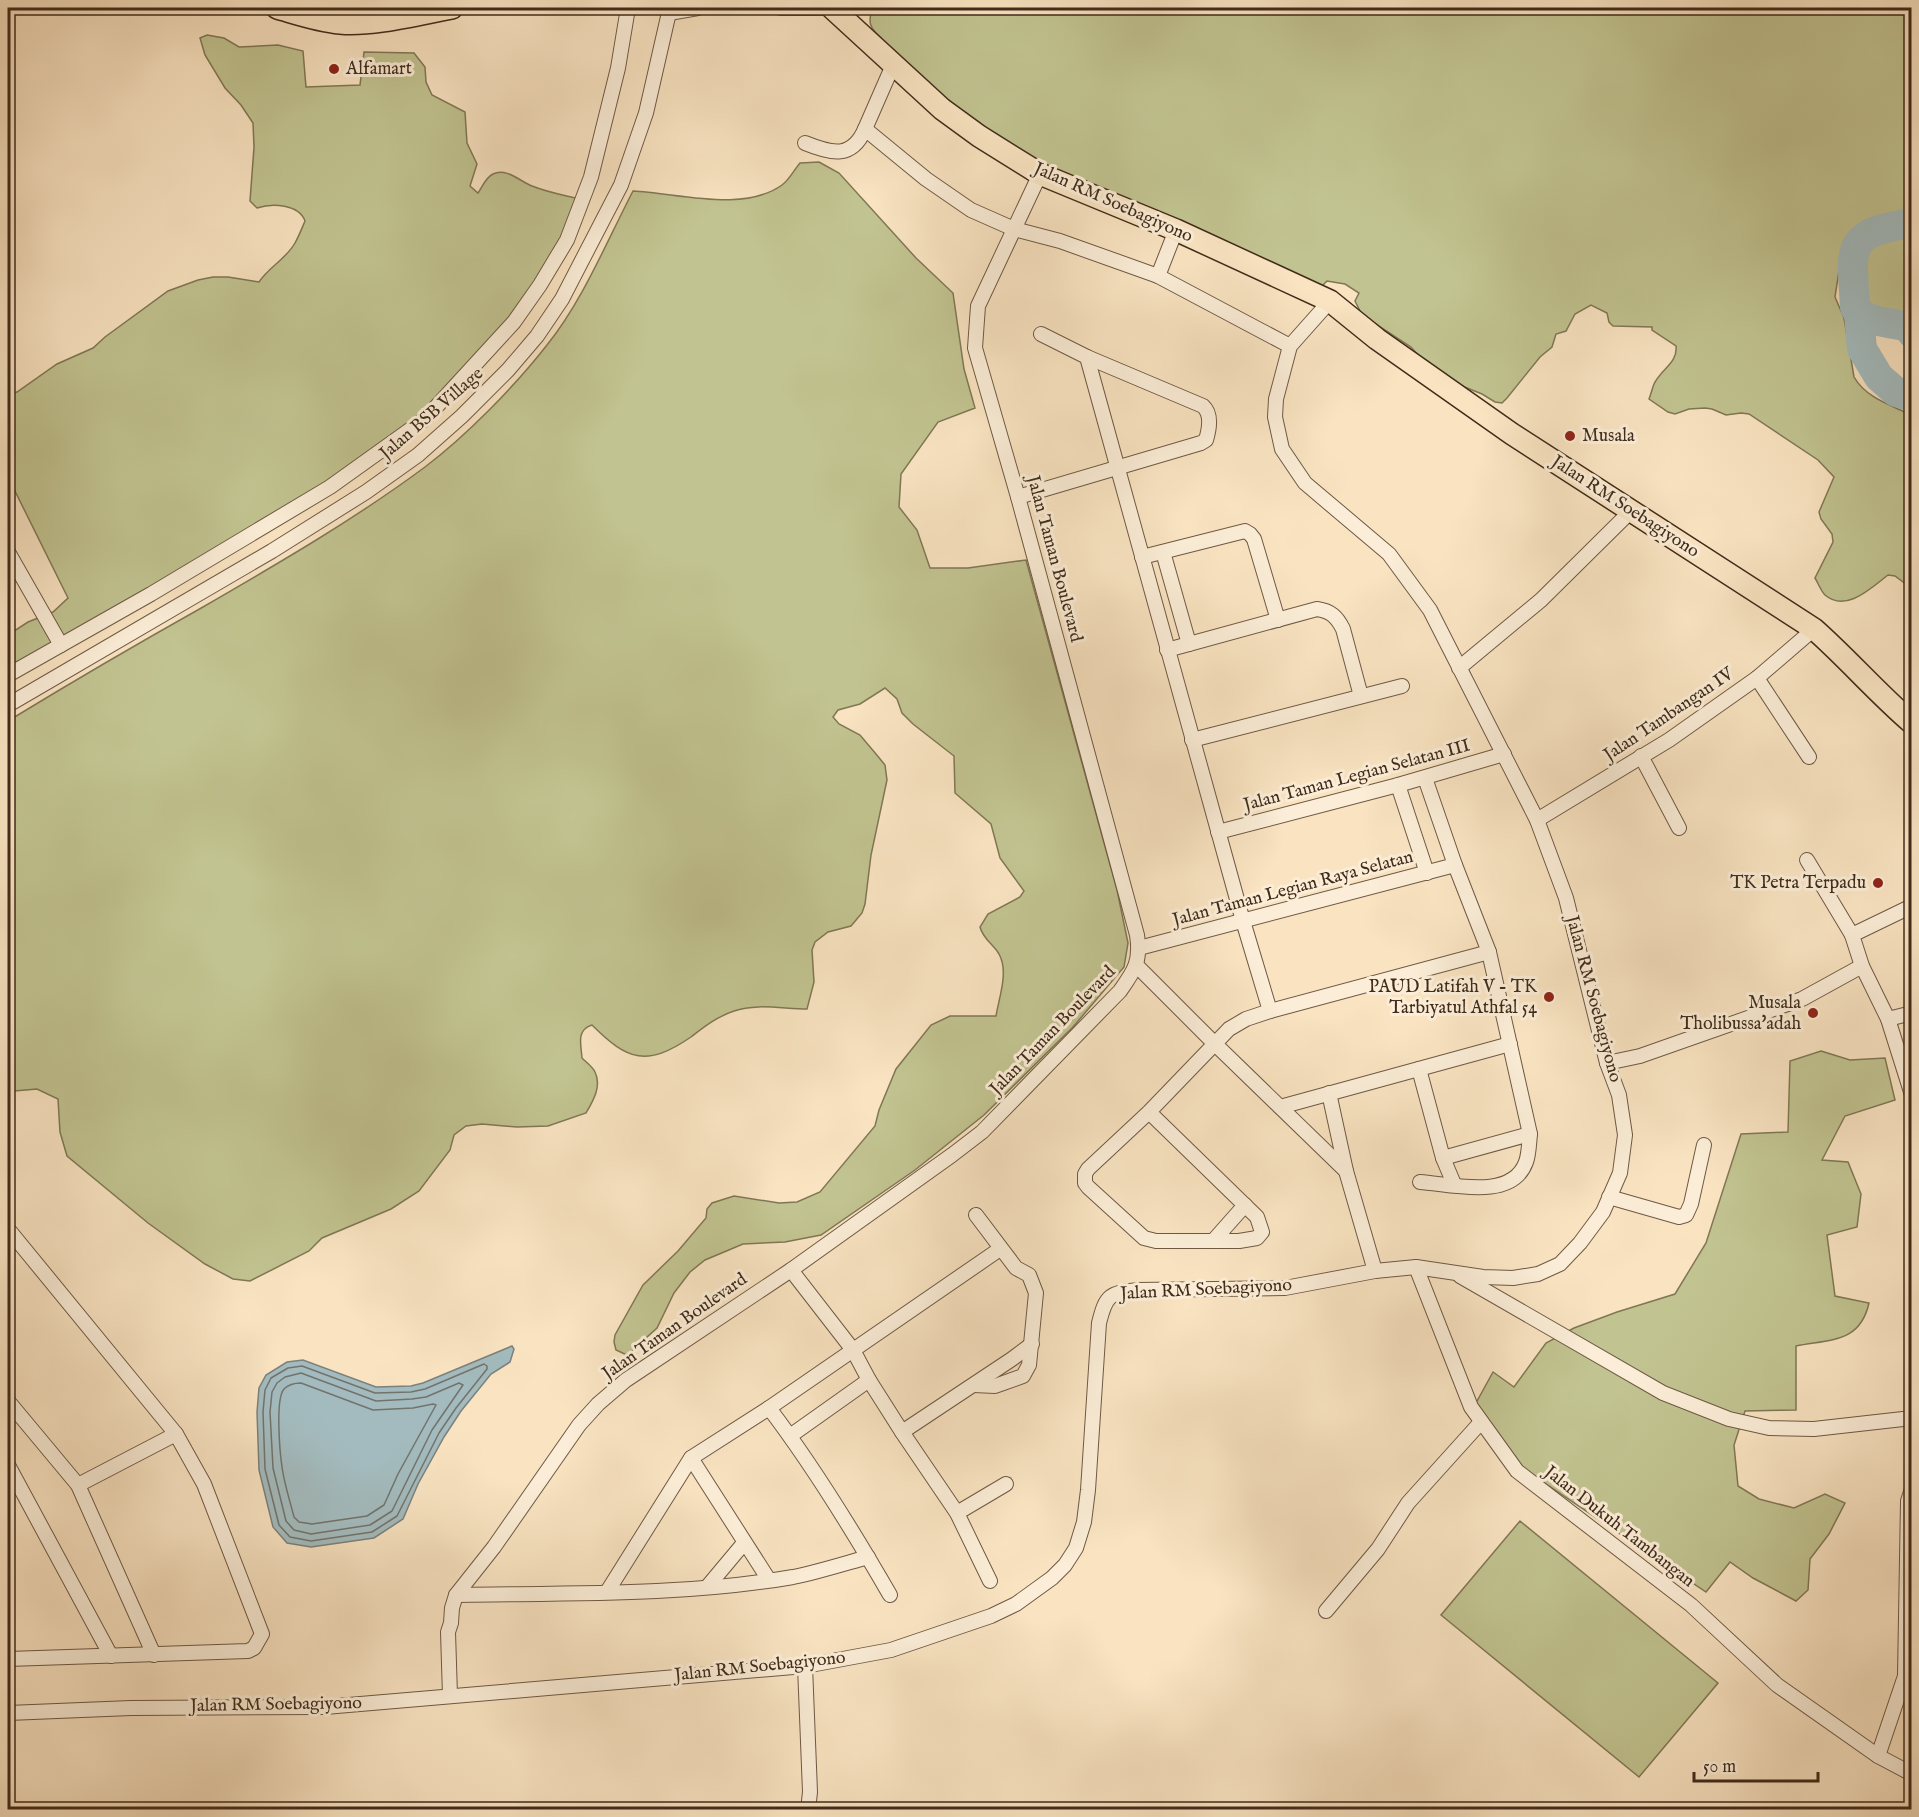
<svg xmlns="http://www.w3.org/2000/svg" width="1919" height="1817" viewBox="0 0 1919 1817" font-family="'IM FELL English',serif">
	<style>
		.green { fill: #c1c390; stroke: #807755; stroke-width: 1.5 }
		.water { fill: #a3bbbe; stroke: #7b817c; stroke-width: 1.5 }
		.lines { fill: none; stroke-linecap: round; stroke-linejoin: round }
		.shore { stroke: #72736c; stroke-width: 1.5 }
		.river { stroke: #a3bbbe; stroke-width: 30 }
		.minor-casing { stroke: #6e5944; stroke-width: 16 }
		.primary-casing { stroke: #402b1a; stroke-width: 24 }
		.minor { stroke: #fbedd7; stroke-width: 14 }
		.primary { stroke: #f9e3c1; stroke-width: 21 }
		.poi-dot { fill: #8f2418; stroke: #fbedd7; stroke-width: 2 }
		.labels { text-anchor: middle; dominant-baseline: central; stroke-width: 6; stroke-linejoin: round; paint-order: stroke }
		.poi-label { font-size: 18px; fill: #402b1a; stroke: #fbedd7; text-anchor: end }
		.street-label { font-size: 18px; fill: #402b1a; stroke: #fbedd7 }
	</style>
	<rect width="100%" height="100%" fill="#f9e3c1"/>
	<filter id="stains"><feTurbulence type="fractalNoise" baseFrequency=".00333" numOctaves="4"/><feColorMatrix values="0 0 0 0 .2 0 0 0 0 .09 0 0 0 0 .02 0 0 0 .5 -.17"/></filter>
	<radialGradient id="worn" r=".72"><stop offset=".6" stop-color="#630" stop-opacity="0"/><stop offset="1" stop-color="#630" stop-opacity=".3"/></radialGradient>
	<g class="green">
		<path d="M 884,8 L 1911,8 L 1911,210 L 1892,217 L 1865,222 L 1849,237 L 1841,258 L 1835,297 L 1844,318 L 1854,377 C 1866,398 1891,405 1911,415 L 1911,588 L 1895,576 L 1888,575 C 1871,588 1846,613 1825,595 C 1821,591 1818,583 1815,578 L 1833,542 L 1832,534 L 1821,519 L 1819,512 L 1834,477 L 1818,460 L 1749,414 L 1741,413 L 1726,415 L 1712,409 L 1705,408 L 1689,409 L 1675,414 L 1668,412 L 1649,399 C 1651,394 1652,389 1654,384 C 1661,369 1678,363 1676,346 L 1652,330 L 1652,327 L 1613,326 L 1609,322 L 1607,313 L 1591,305 L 1575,314 L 1566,331 L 1556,334 L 1552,347 L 1540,357 L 1507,398 L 1502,403 L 1495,402 L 1482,394 L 1437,376 L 1411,347 L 1362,315 L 1355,301 L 1359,293 L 1345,284 L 1327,281 L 1322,286 L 1028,157 L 931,90 L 876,33 C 870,27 869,22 871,13 Z"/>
		<path d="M 207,35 L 224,38 L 239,47 L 278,45 L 303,51 L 306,87 L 360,85 L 364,52 L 414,53 L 425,67 L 426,82 L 432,95 L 465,112 L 467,143 L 477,164 L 470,186 L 478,193 C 482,187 486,177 493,174 C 506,167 521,182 532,186 C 547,192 563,195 579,199 L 563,238 L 511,320 L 422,416 L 328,483 L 8,671 L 8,635 L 28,622 L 53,612 L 68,598 L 8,477 L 8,394 L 17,392 L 57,364 L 93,348 L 105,337 L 168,291 L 198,280 L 213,277 L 228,277 L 259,282 C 269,267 286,259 295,243 C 299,236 302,228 305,221 C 299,204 272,203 257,208 L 250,201 L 254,147 L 253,123 L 241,105 L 225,88 L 205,55 L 200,38 Z"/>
		<path d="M 819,162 L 839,173 L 916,258 L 953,293 L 964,369 L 975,408 L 938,422 L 901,474 L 899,507 L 917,530 L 930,568 L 968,568 L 1026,560 L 1117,890 L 1128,943 L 1124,967 L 1073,1027 L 984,1115 L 915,1170 L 821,1235 L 785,1242 L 743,1244 L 705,1260 L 690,1272 L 674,1293 L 657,1328 L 627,1355 L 616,1350 L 614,1342 L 615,1335 L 643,1285 L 678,1251 L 706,1218 L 707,1209 L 712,1203 L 734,1196 L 779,1203 L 797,1202 L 820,1192 L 875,1126 L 879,1110 L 896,1069 L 931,1025 L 950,1016 L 996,1016 C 999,997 1009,972 999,954 C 993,944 983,939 980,927 L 988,914 L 1020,897 L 1024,891 L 1000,858 L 991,824 L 955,793 L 954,756 L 913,724 L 902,713 L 897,699 L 885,688 L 860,704 L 838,710 L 833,717 L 839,724 L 860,735 L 876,754 L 885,765 L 887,780 L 871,855 L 865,904 L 862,913 L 851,926 L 828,932 L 815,942 L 812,950 L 814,982 L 807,1009 C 784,1009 756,1003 734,1011 C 718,1016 704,1027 691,1037 C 647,1067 628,1061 592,1025 C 576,1030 581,1044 582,1058 C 586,1062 593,1067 595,1072 C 602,1086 593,1101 586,1113 L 548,1126 L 517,1127 L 482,1124 L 466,1126 L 454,1135 L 450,1150 L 419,1191 L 391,1209 L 322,1238 L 309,1251 L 250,1281 L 233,1279 L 205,1264 L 148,1223 L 67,1156 L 60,1132 L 58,1099 L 37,1089 L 14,1091 L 8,1090 L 8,721 C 72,682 137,644 203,607 C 279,563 355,519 425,467 C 466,436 515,386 547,345 C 583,300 606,243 633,191 C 678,193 743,213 782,185 C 789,180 794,170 800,163 Z"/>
		<path d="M 1911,231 L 1912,231 L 1911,317 C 1899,311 1886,311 1874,306 C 1860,300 1860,270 1862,257 L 1885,237 Z"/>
		<path d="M 1821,1051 L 1850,1060 L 1885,1058 L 1895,1100 L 1845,1116 L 1822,1160 L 1848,1162 L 1861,1194 L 1857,1227 L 1827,1235 L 1835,1296 L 1869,1303 C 1860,1343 1831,1339 1796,1346 L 1796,1410 L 1745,1411 L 1734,1445 L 1738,1486 L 1759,1499 L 1794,1508 L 1825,1494 L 1845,1503 L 1829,1534 L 1810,1559 L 1808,1590 L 1796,1601 L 1753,1578 L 1730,1562 L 1706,1592 L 1518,1465 L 1476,1403 L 1493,1372 L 1514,1387 L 1546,1343 L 1574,1328 L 1617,1312 L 1675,1294 L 1706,1243 L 1741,1134 L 1788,1132 L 1790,1061 Z"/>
		<path d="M 1520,1521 L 1718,1683 L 1639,1777 L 1441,1615 Z"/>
	</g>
	<path class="water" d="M 512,1346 L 514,1349 L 510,1362 L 491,1374 L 461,1411 L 444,1437 L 418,1484 L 403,1519 L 374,1538 L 311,1547 L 287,1543 L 273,1527 L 259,1470 L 257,1412 L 259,1388 L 266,1375 L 287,1362 L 303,1360 L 376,1387 L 411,1386 L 423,1383 Z"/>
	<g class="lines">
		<g class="shore">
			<path d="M 484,1364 L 487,1366 L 487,1369 L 456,1408 L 439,1433 L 397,1516 L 372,1532 L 311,1541 L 290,1537 L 279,1525 L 265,1469 L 263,1412 L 265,1390 L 271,1378 L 288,1368 L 302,1366 L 375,1393 L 411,1392 L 425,1389 Z"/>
			<path d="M 301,1373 L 376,1401 L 412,1399 L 426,1397 L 459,1383 L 463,1385 L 432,1430 L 392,1511 L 370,1525 L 311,1534 L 294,1530 L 286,1521 L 273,1468 L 270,1412 L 272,1392 L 277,1383 L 285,1377 Z"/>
			<path d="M 301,1383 L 373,1410 L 413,1408 L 433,1404 L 436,1405 L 398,1474 L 384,1505 L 367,1516 L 312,1524 L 299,1522 L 294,1517 C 290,1501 284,1483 282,1467 C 280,1453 275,1399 284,1389 C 289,1384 295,1383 301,1383 Z"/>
		</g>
		<g class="river">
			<path d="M 1912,223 C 1843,233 1852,248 1855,308 C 1865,323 1891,322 1908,327 L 1912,333"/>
			<path d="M 1859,314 L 1862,349 L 1879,377 L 1896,392 L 1912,397"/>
		</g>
		<g class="minor-casing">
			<g id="minor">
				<path d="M 781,8 L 834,8"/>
				<path d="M 669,13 L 698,8"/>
				<path d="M 893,65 L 865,129 L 926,179 L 971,210 L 1014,229 L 1060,241 L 1158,276 L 1290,346"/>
				<path d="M 805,143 C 832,154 852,159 865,129"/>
				<path d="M 1158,276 L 1176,230"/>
				<path d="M 1087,357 L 1243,921 L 1270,1011"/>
				<path d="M 1018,497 L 1201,443 L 1206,440 C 1209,430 1212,414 1203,406 L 1087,357 L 1041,334"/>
				<path d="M 8,552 L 61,645"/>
				<path d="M 1163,552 L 1189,644"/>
				<path d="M 1142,557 L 1245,531 L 1250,534 L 1254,539 L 1278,620"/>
				<path d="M 1167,650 L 1317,609 C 1331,611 1337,617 1343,629 L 1361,696"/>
				<path d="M 1459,668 L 1541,600 L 1632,510"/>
				<path d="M 8,675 L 151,594 L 330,487 L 425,419 L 514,322 L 540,285 L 567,240 L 591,177 L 618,68 L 628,8"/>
				<path d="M 1757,678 L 1809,757"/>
				<path d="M 8,705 L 272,551 L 366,492 L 418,455 L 462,416 L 508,370 L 537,336 L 562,299 L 621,185 L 646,113 L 670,8"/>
				<path d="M 1192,740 L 1402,686"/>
				<path d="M 1641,756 L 1679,828"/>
				<path d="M 1398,785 L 1427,873"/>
				<path d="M 1537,820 L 1669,740 L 1757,678 L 1814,629"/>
				<path d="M 1218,832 L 1398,785 L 1504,754"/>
				<path d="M 1807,860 L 1852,935"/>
				<path d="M 1912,906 L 1852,935 L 1862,966 L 1888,1019 L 1912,1095"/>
				<path d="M 1139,948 L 1455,865"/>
				<path d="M 1137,966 L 1215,1044 L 1346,1171"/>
				<path d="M 1888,1019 L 1912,1013"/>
				<path d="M 1607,1063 L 1640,1056 L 1802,999 L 1862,966"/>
				<path d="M 1419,1069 L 1443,1158 L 1454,1184"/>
				<path d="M 1329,1093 L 1346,1171 L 1375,1271"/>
				<path d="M 1280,1107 L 1510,1044"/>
				<path d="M 1149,1112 L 1257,1217 L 1262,1232 L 1257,1238 L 1239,1241 L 1156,1241 L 1144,1238 L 1088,1187 L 1085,1183 L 1085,1174 L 1088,1169 L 1149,1112 L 1229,1029 L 1246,1019 L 1270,1011 L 1489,952"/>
				<path d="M 1443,1158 L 1530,1134"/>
				<path d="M 1420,1182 C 1451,1184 1512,1201 1526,1162 C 1529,1154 1529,1143 1530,1134 L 1489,952 L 1455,865 L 1425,778"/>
				<path d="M 1609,1197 L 1679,1217 L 1686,1215 L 1691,1204 L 1704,1145"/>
				<path d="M 8,1229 L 176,1434 L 204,1484 L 262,1634 L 254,1648 L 248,1651 L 8,1659"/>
				<path d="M 1214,1240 L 1245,1205"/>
				<path d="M 1416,1267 L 1471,1407 L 1517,1471 L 1691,1605 L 1777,1685 L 1878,1756 L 1912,1774"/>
				<path d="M 791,1270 L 853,1350 L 869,1380 L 902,1432 L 957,1513 L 990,1581"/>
				<path d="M 1460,1276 L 1663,1393 L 1729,1419 L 1769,1428 L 1814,1429 L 1912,1418"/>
				<path d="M 974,1385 L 995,1386 L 1023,1376 L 1029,1365 L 1036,1293 L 1029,1275 L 1016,1268 L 976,1215"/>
				<path d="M 8,1401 L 78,1485 L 154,1655"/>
				<path d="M 769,1408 C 814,1467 853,1531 890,1595"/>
				<path d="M 902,1432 L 1012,1359 L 1032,1344"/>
				<path d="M 790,1436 L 869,1380"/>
				<path d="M 691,1458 L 769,1580"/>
				<path d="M 8,1465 L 111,1656"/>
				<path d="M 78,1485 L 176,1434"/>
				<path d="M 957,1513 L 1006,1484"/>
				<path d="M 708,1586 L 744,1543"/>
				<path d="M 607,1592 L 691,1458 L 769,1408 L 1000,1249"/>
				<path d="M 456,1595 C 568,1593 683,1596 793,1577 C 818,1572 843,1564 868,1557"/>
				<path d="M 1326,1611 L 1378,1549 L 1408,1503 L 1481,1422"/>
				<path d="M 805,1666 L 810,1792 L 808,1810"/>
				<path d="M 450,1696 L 448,1632 L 451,1623 L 452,1608 L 456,1595 L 494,1547 L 579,1425 L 598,1404 L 626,1380 L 791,1270 L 952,1155 L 982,1132 L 1120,991 C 1135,970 1141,961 1137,935 L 1018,497 L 975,348 L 978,306 L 1040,174"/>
				<path d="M 8,1713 L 131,1708 L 325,1707 L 805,1666 L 891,1650 L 991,1616 L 1016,1604 L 1052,1578 L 1065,1565 L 1076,1548 L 1084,1522 L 1088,1490 L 1099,1323 C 1106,1295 1109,1293 1138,1290 L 1285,1288 L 1375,1271 L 1416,1267 L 1483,1277 L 1513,1278 L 1538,1274 L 1560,1264 L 1580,1243 L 1603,1212 L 1620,1173 L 1625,1135 L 1619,1095 L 1607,1063 L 1566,898 L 1537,820 L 1430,610 L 1389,554 L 1305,483 L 1282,449 L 1275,417 L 1276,399 L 1290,346 L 1330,301"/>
				<path d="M 1878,1756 L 1905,1676 L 1908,1501 L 1912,1489"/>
			</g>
		</g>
		<g class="primary-casing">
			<g id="primary">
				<path d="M 277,8 C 298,14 318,21 340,23 C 373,26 419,14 452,8"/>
				<path d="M 832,8 L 942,109 L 979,136 L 1040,174 L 1176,230 L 1330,301 L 1377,339 L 1512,434 L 1814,629 C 1848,659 1877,693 1912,723"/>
			</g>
		</g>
		<use href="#minor" class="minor"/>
		<use href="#primary" class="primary"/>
	</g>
	<g class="poi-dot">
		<circle cx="334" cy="69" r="6"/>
		<circle cx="1570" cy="436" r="6"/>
		<circle cx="1878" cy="883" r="6"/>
		<circle cx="1549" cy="997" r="6"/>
		<circle cx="1813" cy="1013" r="6"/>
	</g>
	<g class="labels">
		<g class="poi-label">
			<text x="346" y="69" text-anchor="start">Alfamart</text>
			<text x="1582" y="436" text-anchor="start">Musala</text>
			<text x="1866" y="883">TK Petra Terpadu</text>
			<text x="1537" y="987">PAUD Latifah V - TK<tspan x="1537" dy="21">Tarbiyatul Athfal 54</tspan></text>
			<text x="1801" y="1003">Musala<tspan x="1801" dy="21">Tholibussa'adah</tspan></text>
		</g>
		<g class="street-label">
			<text transform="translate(1113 203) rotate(24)">Jalan RM Soebagiyono</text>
			<text transform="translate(432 414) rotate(-41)">Jalan BSB Village</text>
			<text transform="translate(1625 507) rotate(33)">Jalan RM Soebagiyono</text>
			<text transform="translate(1054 559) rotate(75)">Jalan Taman Boulevard</text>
			<text transform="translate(1669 715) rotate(-34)">Jalan Tambangan IV</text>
			<text transform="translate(1357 776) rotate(-15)">Jalan Taman Legian Selatan III</text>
			<text transform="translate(1293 889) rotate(-15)">Jalan Taman Legian Raya Selatan</text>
			<text transform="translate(1593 999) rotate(75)">Jalan RM Soebagiyono</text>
			<text transform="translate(1053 1031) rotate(-46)">Jalan Taman Boulevard</text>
			<text transform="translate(1206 1290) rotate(-3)">Jalan RM Soebagiyono</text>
			<text transform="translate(675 1327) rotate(-35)">Jalan Taman Boulevard</text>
			<text transform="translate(1619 1527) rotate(38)">Jalan Dukuh Tambangan</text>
			<text transform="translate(760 1667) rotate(-6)">Jalan RM Soebagiyono</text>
			<text transform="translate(276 1705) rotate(-1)">Jalan RM Soebagiyono</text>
		</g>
	</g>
	<rect width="1919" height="1817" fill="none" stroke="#f9e3c1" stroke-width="30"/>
	<rect x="9" y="9" width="1901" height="1799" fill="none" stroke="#402b1a" stroke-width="3"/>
	<rect x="15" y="15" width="1889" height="1787" fill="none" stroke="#402b1a" stroke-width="1.5"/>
	<path d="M1694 1772v9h124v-9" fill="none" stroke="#402b1a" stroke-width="3"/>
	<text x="1703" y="1772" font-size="18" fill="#402b1a" stroke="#fbedd7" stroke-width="4.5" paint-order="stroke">50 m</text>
	<rect width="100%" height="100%" filter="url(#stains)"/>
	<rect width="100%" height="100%" fill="url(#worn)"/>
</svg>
